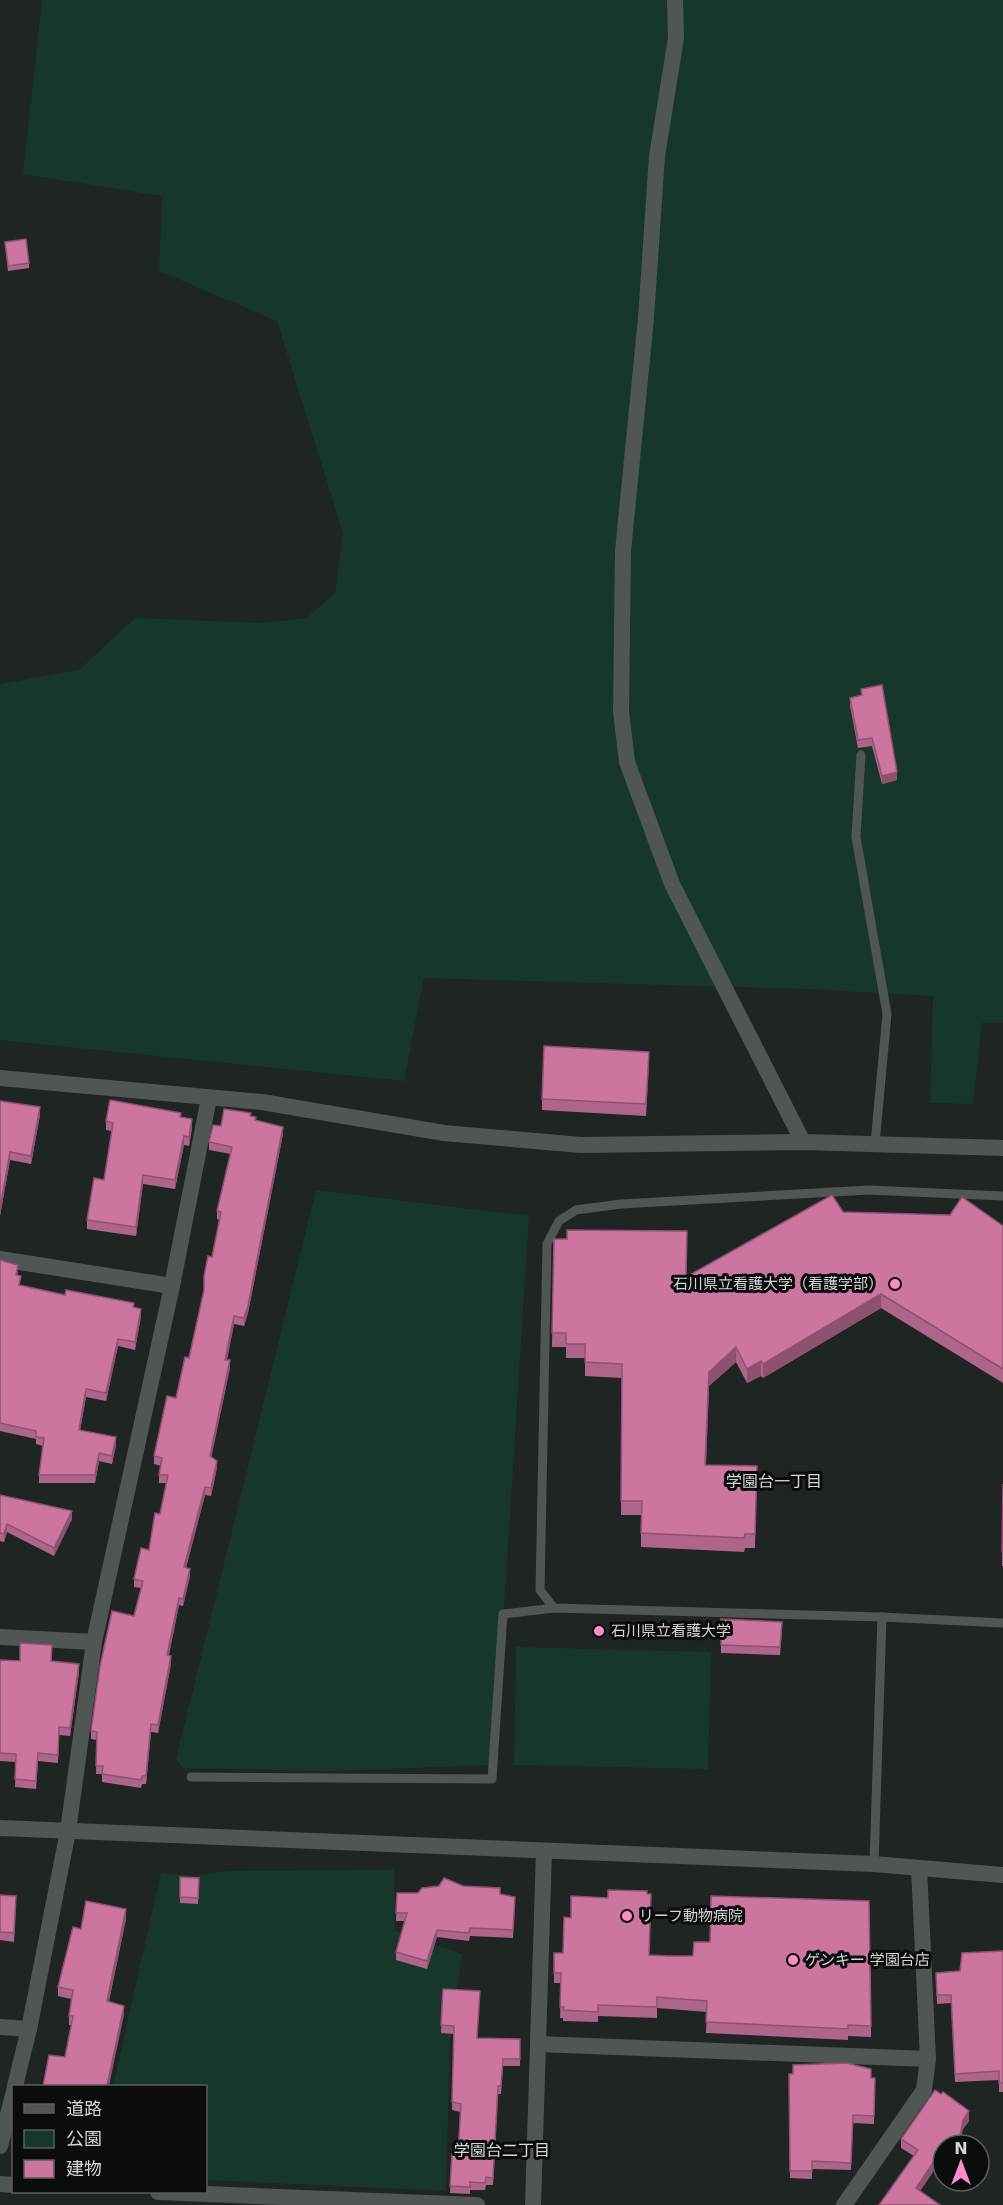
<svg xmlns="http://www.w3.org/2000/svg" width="1003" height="2205" viewBox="0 0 1003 2205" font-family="'DejaVu Sans','Noto Sans JP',sans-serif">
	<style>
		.green { fill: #17372b }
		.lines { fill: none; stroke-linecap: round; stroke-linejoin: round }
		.service { stroke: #505653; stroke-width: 9 }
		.minor { stroke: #505653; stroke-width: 16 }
		.tertiary { stroke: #505653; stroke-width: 16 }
		.wall { fill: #af6589 }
		.shaded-wall { fill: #8e526f }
		.building { fill: #cb759f; stroke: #8e526f; stroke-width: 1.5 }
		.poi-dot { fill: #fb8fc4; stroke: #0b0d0c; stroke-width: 2 }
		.labels { text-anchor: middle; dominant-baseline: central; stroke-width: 6; stroke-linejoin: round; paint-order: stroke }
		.poi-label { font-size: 15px; fill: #d2d6d4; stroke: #0b0d0c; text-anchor: start }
		.neighbourhood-label { font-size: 16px; fill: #d2d6d4; stroke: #0b0d0c }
	</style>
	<rect width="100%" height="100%" fill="#1f2522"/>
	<g class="green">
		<path d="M 42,0 L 1003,0 L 1003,1023 L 982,1023 L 973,1104 L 930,1103 L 933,996 L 809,989 L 424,978 L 404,1081 L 0,1040 L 0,684 L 79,670 L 135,618 L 263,623 L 307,618 L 335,593 L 343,533 L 277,321 L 159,271 L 162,196 L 23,174 Z"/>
		<path d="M 316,1190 L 529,1216 L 494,1765 L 329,1771 L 183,1768 L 176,1759 Z"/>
		<path d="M 516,1647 L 711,1652 L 708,1769 L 514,1765 Z"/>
		<path d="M 394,1870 L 395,1931 L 462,1954 L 450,2041 L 446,2191 L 206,2180 L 206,2086 L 113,2086 L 161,1873 L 195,1876 L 226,1871 Z"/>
	</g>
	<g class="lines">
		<g class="service">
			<path d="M 861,755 L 856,837 L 887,1014 L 875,1144"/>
			<path d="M 882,1617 L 1003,1623"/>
			<path d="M 191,1777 L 492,1779 L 503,1614 L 554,1608"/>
			<path d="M 874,1864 L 882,1617 L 554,1608 L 540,1590 L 547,1244 L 559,1221 L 576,1210 L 621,1204 L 869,1190 L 1003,1196"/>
		</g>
		<g class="minor">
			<path d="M 675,0 L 676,38 L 657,156 L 646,318 L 623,551 L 621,711 L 627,762 L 672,884 L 803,1142"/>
			<path d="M 0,1078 L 262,1102 L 444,1133 L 581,1145 L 803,1142 L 1003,1148"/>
			<path d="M 0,1259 L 172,1286"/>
			<path d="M 0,1637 L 94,1642"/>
			<path d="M 68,1831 L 94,1642 L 172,1286 L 209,1098"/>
			<path d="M 0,2027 L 29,2029"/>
			<path d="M 538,2044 L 928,2059"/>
			<path d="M 0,2184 L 14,2185"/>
			<path d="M 158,2192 L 477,2205"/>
			<path d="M 533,2205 L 544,1851"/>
			<path d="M 844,2205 L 924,2090 L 928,2059 L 919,1868"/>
		</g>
		<g class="tertiary">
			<path d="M 0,1828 L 874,1864 L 1003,1875"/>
			<path d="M 15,2086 L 29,2029 L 68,1831"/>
			<path d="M 0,2146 L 14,2091"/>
		</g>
	</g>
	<g class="wall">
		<path d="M 5,242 L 29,263 L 29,268 L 8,271 Z"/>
		<path d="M 861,689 L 897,780 L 882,784 L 872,746 L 858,748 L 850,706 L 850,698 L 861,696 Z"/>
		<path d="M 649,1063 L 646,1116 L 542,1110 L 542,1099 Z"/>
		<path d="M 0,1101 L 40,1115 L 31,1164 L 10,1160 L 0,1216 Z"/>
		<path d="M 251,1116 L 256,1120 L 283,1134 L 248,1313 L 244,1326 L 234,1324 L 227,1360 L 230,1368 L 211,1457 L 217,1468 L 211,1496 L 205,1495 L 186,1568 L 190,1576 L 183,1606 L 179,1605 L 169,1655 L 171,1664 L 158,1733 L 151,1732 L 146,1784 L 142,1784 L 141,1788 L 102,1782 L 102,1774 L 96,1774 L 97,1740 L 91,1739 L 91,1731 L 134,1616 L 141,1588 L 134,1587 L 134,1579 L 149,1550 L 160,1514 L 166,1483 L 159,1483 L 159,1475 L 161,1466 L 154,1464 L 154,1456 L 176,1398 L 189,1358 L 212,1257 L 220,1220 L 217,1219 L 217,1211 L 231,1154 L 209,1150 L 209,1142 L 221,1126 Z"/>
		<path d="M 181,1117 L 192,1128 L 189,1146 L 184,1145 L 175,1189 L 143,1184 L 136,1236 L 87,1229 L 87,1220 L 104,1180 L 112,1131 L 106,1130 L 106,1121 Z"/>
		<path d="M 843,1212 L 1003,1226 L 1003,1383 L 881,1308 L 763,1378 L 761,1376 L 747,1383 L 736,1362 L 709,1386 L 706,1465 L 757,1466 L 755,1548 L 745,1548 L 744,1552 L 641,1547 L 641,1515 L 621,1515 L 622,1378 L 585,1376 L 585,1358 L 566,1358 L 566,1347 L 552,1347 L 554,1239 L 567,1239 L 687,1277 Z"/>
		<path d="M 0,1260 L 18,1272 L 17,1275 L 20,1285 L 65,1295 L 134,1307 L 141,1316 L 135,1350 L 118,1346 L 106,1401 L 86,1397 L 80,1430 L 116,1445 L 112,1464 L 99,1461 L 95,1483 L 39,1483 L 39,1475 L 43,1446 L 36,1444 L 36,1439 L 0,1431 Z"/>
		<path d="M 1003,1484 L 1003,1566 L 1002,1566 Z"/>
		<path d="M 0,1495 L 72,1519 L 54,1556 L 7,1532 L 4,1542 L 0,1541 Z"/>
		<path d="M 782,1630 L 780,1655 L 721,1653 L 721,1645 Z"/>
		<path d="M 0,1660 L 51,1661 L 79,1672 L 70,1736 L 59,1735 L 58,1763 L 38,1761 L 36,1789 L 15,1787 L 16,1762 L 0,1761 Z"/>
		<path d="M 180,1877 L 199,1878 L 198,1904 L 180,1903 Z"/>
		<path d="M 463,1886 L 515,1897 L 513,1938 L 470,1936 L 469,1941 L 437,1937 L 427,1969 L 396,1960 L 396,1952 L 405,1921 L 396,1921 L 397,1893 L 418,1893 Z"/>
		<path d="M 0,1895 L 16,1905 L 14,1942 L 0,1940 Z"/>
		<path d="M 126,1919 L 109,2001 L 124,2015 L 65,2057 L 71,2025 L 69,2025 L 69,2016 L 71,1999 L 58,1996 L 58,1987 L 81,1929 Z"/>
		<path d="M 1003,1951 L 1003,2092 L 999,2092 L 999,2080 L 955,2082 L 951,2003 L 937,2004 L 936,1973 L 960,1971 Z"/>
		<path d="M 563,1953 L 649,1955 L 871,2026 L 871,2037 L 848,2036 L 848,2040 L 706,2033 L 707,2012 L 657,2008 L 657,2018 L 598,2016 L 598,2022 L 563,2021 L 563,2018 L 560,2018 L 561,1983 L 554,1983 L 554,1973 Z"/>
		<path d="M 443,1989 L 478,2038 L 520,2039 L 520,2066 L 503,2066 L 501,2094 L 498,2094 L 493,2185 L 486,2185 L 485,2190 L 470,2190 L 470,2194 L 450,2193 L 452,2154 L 458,2154 L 460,2112 L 452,2110 L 454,2034 L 441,2033 Z"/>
		<path d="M 789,2074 L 875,2078 L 874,2124 L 853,2123 L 851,2170 L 812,2169 L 812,2179 L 790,2178 Z"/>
		<path d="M 969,2121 L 963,2129 L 943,2145 L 943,2157 L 920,2191 L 879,2205 L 914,2156 L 901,2148 L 901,2139 Z"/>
	</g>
	<g class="shaded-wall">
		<path d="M 897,772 L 897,780 L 882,784 L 882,776 Z"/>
		<path d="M 40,1107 L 40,1115 L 31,1164 L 31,1156 Z"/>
		<path d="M 192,1119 L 192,1128 L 189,1146 L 189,1137 Z"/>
		<path d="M 283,1127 L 283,1134 L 248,1313 L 244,1326 L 244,1318 Z"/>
		<path d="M 184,1136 L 184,1145 L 175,1189 L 175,1180 Z"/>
		<path d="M 10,1152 L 10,1160 L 0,1216 L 0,1208 Z"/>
		<path d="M 143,1175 L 143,1184 L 136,1236 L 136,1227 Z"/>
		<path d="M 881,1294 L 881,1308 L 763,1378 L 763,1364 Z"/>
		<path d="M 141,1309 L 141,1316 L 135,1350 L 135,1342 Z"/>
		<path d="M 234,1316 L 234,1324 L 225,1368 L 225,1360 Z"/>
		<path d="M 118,1339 L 118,1346 L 106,1401 L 106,1393 Z"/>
		<path d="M 736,1347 L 736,1362 L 709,1386 L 705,1479 L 709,1372 Z"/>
		<path d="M 230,1360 L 230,1368 L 210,1464 L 210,1456 Z"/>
		<path d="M 761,1361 L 761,1376 L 747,1383 L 747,1369 Z"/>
		<path d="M 86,1389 L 86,1397 L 79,1437 L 79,1430 Z"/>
		<path d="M 116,1437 L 116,1445 L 112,1464 L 112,1456 Z"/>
		<path d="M 99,1453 L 99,1461 L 95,1483 L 95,1475 Z"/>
		<path d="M 217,1461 L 217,1468 L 211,1496 L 211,1488 Z"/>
		<path d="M 205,1487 L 205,1495 L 184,1575 L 184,1567 Z"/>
		<path d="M 72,1511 L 72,1519 L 54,1556 L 54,1548 Z"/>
		<path d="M 7,1524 L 7,1532 L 4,1542 L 4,1534 Z"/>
		<path d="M 190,1569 L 190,1576 L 183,1606 L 183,1599 Z"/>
		<path d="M 179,1598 L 179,1605 L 167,1663 L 167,1655 Z"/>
		<path d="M 171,1656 L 171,1664 L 158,1733 L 158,1725 Z"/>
		<path d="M 79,1664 L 79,1672 L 70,1736 L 70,1728 Z"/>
		<path d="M 151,1724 L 151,1732 L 146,1784 L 146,1776 Z"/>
		<path d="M 126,1909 L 126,1919 L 107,2010 L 107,2001 Z"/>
		<path d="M 437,1930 L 437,1937 L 427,1969 L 427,1961 Z"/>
		<path d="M 124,2006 L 124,2015 L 109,2086 L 107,2086 Z"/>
		<path d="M 969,2111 L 969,2121 L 963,2129 L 960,2145 L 945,2145 Z"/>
		<path d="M 943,2148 L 943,2157 L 916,2197 L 916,2188 Z"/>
	</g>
	<g class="building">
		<path d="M 26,239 L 29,263 L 8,266 L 5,242 Z"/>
		<path d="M 882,685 L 897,772 L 882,776 L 872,738 L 858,740 L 850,698 L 862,695 L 861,689 Z"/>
		<path d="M 544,1046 L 649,1052 L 646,1104 L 542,1099 Z"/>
		<path d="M 110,1100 L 181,1113 L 180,1117 L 192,1119 L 189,1137 L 184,1136 L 175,1180 L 143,1175 L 136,1227 L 87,1220 L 94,1178 L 104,1180 L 113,1123 L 106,1121 Z"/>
		<path d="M 0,1101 L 40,1107 L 31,1156 L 10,1152 L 0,1208 Z"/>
		<path d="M 224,1109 L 251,1113 L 250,1116 L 256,1117 L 255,1120 L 283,1127 L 248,1306 L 244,1318 L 234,1316 L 225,1360 L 230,1360 L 210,1456 L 217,1461 L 211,1488 L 205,1487 L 184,1567 L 190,1569 L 183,1599 L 179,1598 L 167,1655 L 171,1656 L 158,1725 L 151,1724 L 146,1776 L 142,1776 L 141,1780 L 102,1774 L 103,1766 L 96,1766 L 97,1732 L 91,1731 L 100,1666 L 112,1611 L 134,1616 L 143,1581 L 134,1579 L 141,1548 L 149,1550 L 155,1513 L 160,1514 L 168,1475 L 159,1475 L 162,1458 L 154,1456 L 167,1396 L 176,1398 L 185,1357 L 189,1358 L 204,1290 L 204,1276 L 208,1256 L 212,1257 L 221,1212 L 217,1211 L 232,1147 L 209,1142 L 213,1125 L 221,1126 Z"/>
		<path d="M 832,1195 L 843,1212 L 950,1215 L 962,1197 L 1003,1226 L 1003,1369 L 881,1294 L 763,1364 L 761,1361 L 747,1369 L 736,1347 L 709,1372 L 705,1465 L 757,1466 L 755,1534 L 745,1534 L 744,1538 L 641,1533 L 642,1501 L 621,1501 L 622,1364 L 585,1362 L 585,1344 L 566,1344 L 566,1333 L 552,1333 L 554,1239 L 567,1239 L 567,1230 L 687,1231 L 686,1277 Z"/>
		<path d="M 0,1260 L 18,1265 L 16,1275 L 21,1276 L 19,1285 L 65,1295 L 66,1290 L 134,1303 L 133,1307 L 141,1309 L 135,1342 L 118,1339 L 106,1393 L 86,1389 L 79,1430 L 116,1437 L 112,1456 L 99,1453 L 95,1475 L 39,1475 L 44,1438 L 36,1437 L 36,1431 L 0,1423 Z"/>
		<path d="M 1003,1484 L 1003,1552 L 1002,1552 Z"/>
		<path d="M 0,1495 L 72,1511 L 54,1548 L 7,1524 L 4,1534 L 0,1533 Z"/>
		<path d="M 721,1619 L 782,1622 L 780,1647 L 721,1645 Z"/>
		<path d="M 20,1643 L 52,1645 L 51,1661 L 79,1664 L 70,1728 L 59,1727 L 58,1755 L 38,1753 L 36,1781 L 15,1779 L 16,1754 L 0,1753 L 0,1660 L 20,1661 Z"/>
		<path d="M 180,1877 L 199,1878 L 198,1898 L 180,1897 Z"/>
		<path d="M 444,1878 L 463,1886 L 500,1888 L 500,1894 L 515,1897 L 513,1930 L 470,1928 L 469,1933 L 437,1930 L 427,1961 L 396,1952 L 407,1913 L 396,1913 L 397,1893 L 418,1893 L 422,1888 L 439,1886 Z"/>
		<path d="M 608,1890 L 647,1891 L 647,1894 L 651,1894 L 649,1955 L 668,1956 L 693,1956 L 694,1942 L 710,1942 L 711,1896 L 869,1901 L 871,2026 L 848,2025 L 848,2029 L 706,2022 L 707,2001 L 657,1997 L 657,2007 L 598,2005 L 598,2012 L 563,2010 L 564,2007 L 560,2007 L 561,1973 L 554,1973 L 554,1953 L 563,1953 L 564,1917 L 571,1918 L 571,1896 L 608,1898 Z"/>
		<path d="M 0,1895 L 16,1896 L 14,1933 L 0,1932 Z"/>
		<path d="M 86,1901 L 126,1909 L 107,2001 L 124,2006 L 107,2086 L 43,2086 L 49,2055 L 65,2057 L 73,2016 L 69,2016 L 73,1990 L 58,1987 L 73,1927 L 81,1929 Z"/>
		<path d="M 1003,1951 L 1003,2083 L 999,2083 L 999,2071 L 955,2074 L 951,1995 L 937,1995 L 936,1973 L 960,1971 L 962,1953 Z"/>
		<path d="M 443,1989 L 480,1991 L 477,2038 L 520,2039 L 520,2059 L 503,2059 L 501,2086 L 498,2086 L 493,2178 L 486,2177 L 485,2183 L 470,2182 L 470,2187 L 450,2186 L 452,2154 L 458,2154 L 461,2104 L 452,2102 L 454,2026 L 441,2025 Z"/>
		<path d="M 846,2063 L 871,2069 L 871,2078 L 875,2078 L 874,2116 L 853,2115 L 851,2163 L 812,2161 L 812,2171 L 790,2171 L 789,2074 L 793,2074 L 793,2065 Z"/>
		<path d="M 935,2090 L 941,2094 L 943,2092 L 969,2111 L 963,2120 L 960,2137 L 952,2143 L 943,2145 L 943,2148 L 916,2188 L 940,2205 L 879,2205 L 918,2150 L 901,2139 Z"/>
	</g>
	<g class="poi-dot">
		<circle cx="895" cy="1284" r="6"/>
		<circle cx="599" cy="1631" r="6"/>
		<circle cx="627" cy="1916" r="6"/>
		<circle cx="793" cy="1960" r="6"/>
	</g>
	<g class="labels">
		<g class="poi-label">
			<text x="883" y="1284" text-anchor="end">石川県立看護大学（看護学部）</text>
			<text x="611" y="1631">石川県立看護大学</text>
			<text x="639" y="1916">リーフ動物病院</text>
			<text x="805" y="1960">ゲンキー 学園台店</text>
		</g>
		<g class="neighbourhood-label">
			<text x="774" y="1481">学園台一丁目</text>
			<text x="502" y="2150">学園台二丁目</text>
		</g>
	</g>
	<rect x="12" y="2085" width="195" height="108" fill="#0b0d0c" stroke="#5b5d5c" stroke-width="1.5"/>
	<rect x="24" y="2104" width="30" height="9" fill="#505653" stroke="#5b5d5c" stroke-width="1.5"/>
	<text x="66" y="2115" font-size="18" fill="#d2d6d4">道路</text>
	<rect x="24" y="2130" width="30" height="18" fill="#17372b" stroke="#5b5d5c" stroke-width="1.5"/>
	<text x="66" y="2145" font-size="18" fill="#d2d6d4">公園</text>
	<rect x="24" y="2160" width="30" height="18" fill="#cb759f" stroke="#5b5d5c" stroke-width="1.5"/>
	<text x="66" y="2175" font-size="18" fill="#d2d6d4">建物</text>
	<g transform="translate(961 2163)"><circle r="28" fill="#0b0d0c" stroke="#5b5d5c" stroke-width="1.5"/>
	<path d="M0-4.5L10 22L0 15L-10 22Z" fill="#fb8fc4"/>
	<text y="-9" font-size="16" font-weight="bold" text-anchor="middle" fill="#d2d6d4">N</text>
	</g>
</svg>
